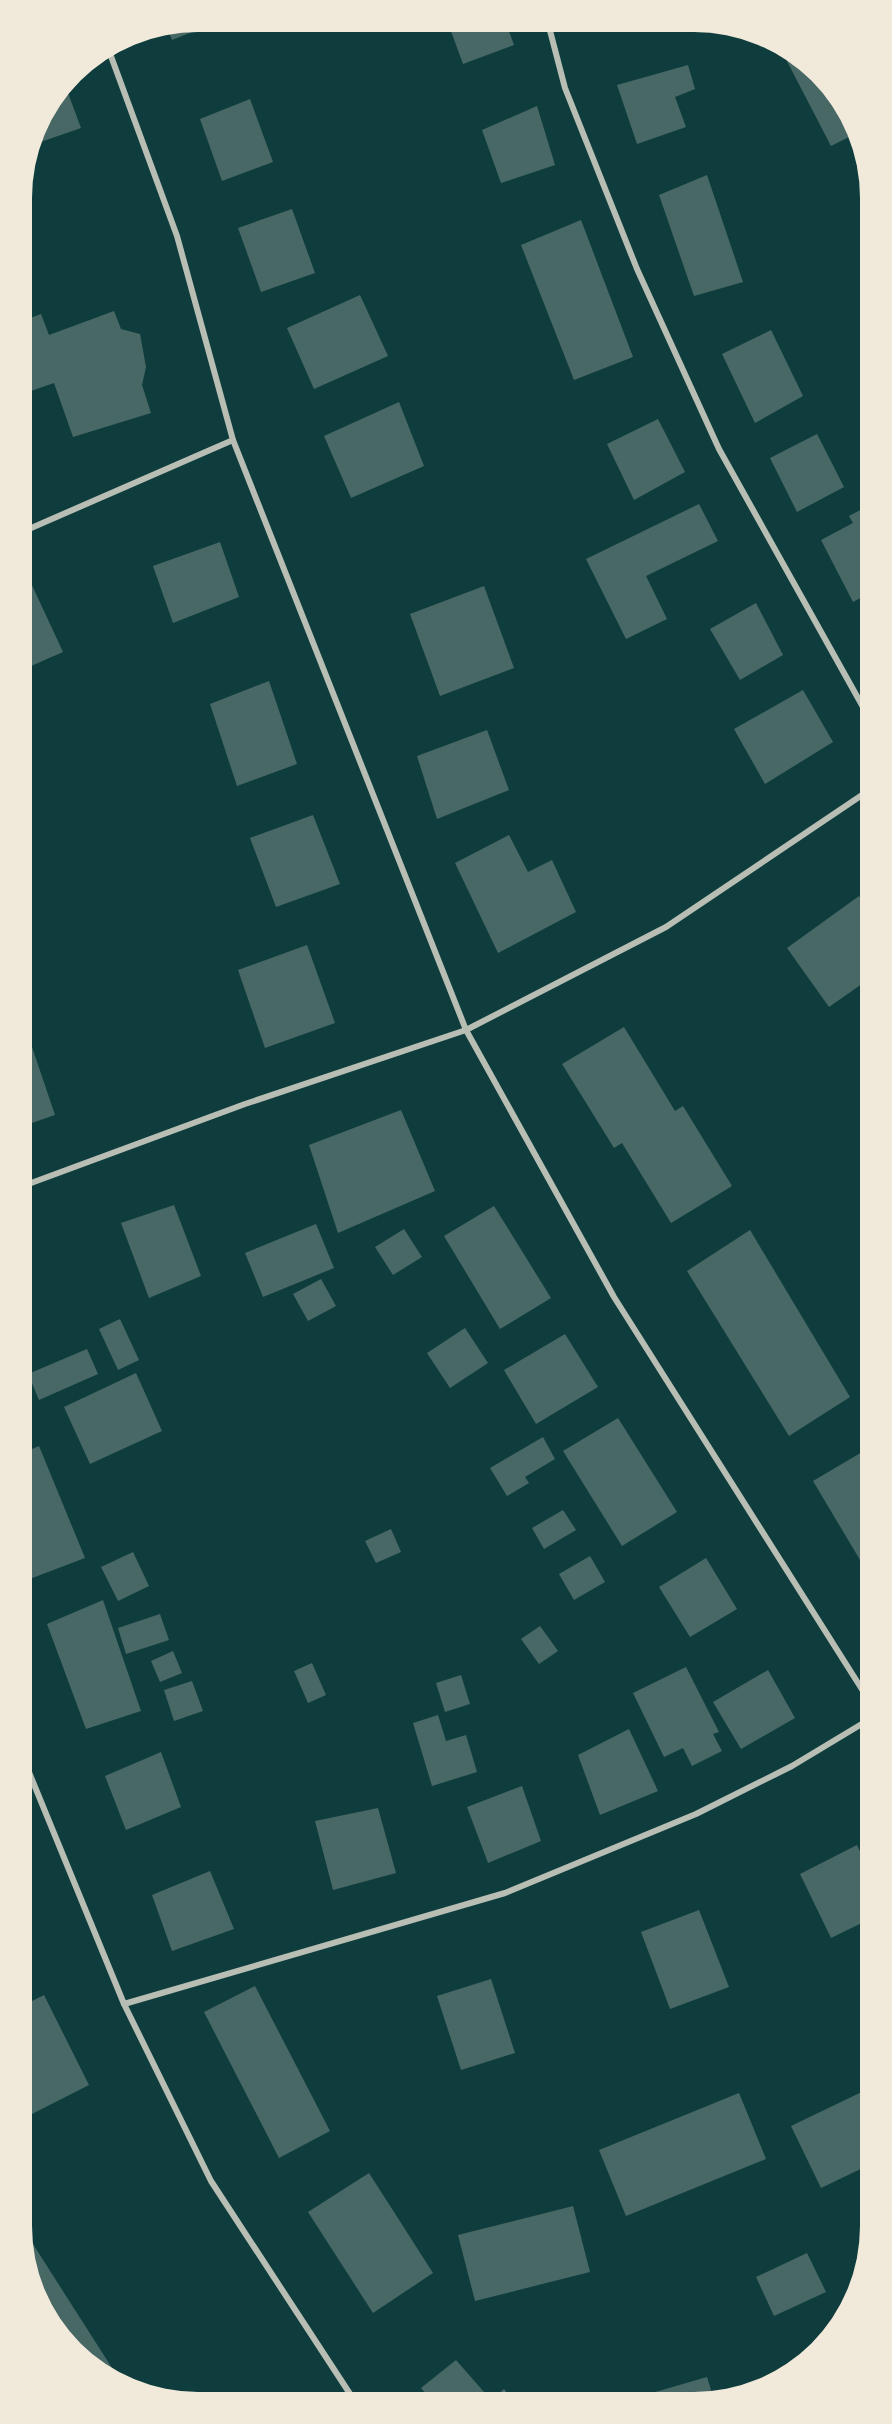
<svg xmlns="http://www.w3.org/2000/svg" width="892" height="2424" viewBox="0 0 892 2424" font-family="'Roboto Condensed',sans-serif">
	<style>
		.building { fill: #486865 }
		.lines { fill: none; stroke-linecap: round; stroke-linejoin: round }
		.minor { stroke: #b8beb3; stroke-width: 6 }
	</style>
	<rect width="100%" height="100%" fill="#0f3d3e"/>
	<g class="building">
		<path d="M 197,21 L 220,21 L 172,40 L 167,27 Z"/>
		<path d="M 448,23 L 506,23 L 514,45 L 463,64 Z"/>
		<path d="M 777,42 L 820,73 L 853,135 L 831,146 Z"/>
		<path d="M 688,65 L 695,89 L 675,97 L 686,127 L 637,144 L 617,85 Z"/>
		<path d="M 65,85 L 81,128 L 32,145 L 39,120 Z"/>
		<path d="M 250,99 L 273,162 L 222,181 L 200,119 Z"/>
		<path d="M 537,106 L 555,165 L 501,183 L 482,130 Z"/>
		<path d="M 707,175 L 743,282 L 694,296 L 659,195 Z"/>
		<path d="M 292,209 L 315,273 L 261,292 L 238,228 Z"/>
		<path d="M 581,220 L 633,357 L 574,380 L 521,245 Z"/>
		<path d="M 360,295 L 388,356 L 314,389 L 287,328 Z"/>
		<path d="M 114,311 L 121,329 L 140,334 L 146,367 L 142,385 L 151,413 L 73,437 L 54,383 L 31,391 L 22,365 L 22,321 L 41,314 L 49,335 Z"/>
		<path d="M 771,330 L 803,396 L 755,423 L 722,354 Z"/>
		<path d="M 399,402 L 424,466 L 351,498 L 324,436 Z"/>
		<path d="M 658,419 L 685,472 L 634,500 L 607,444 Z"/>
		<path d="M 817,434 L 844,487 L 797,512 L 770,458 Z"/>
		<path d="M 699,504 L 718,541 L 646,576 L 667,619 L 626,639 L 586,559 Z"/>
		<path d="M 868,506 L 868,594 L 853,602 L 821,540 L 853,523 L 849,516 Z"/>
		<path d="M 220,542 L 239,597 L 173,623 L 153,566 Z"/>
		<path d="M 30,581 L 63,652 L 22,670 L 22,585 Z"/>
		<path d="M 484,586 L 514,668 L 440,696 L 410,614 Z"/>
		<path d="M 756,603 L 783,655 L 740,680 L 710,629 Z"/>
		<path d="M 269,681 L 297,764 L 237,786 L 210,704 Z"/>
		<path d="M 803,690 L 833,742 L 765,784 L 734,729 Z"/>
		<path d="M 487,730 L 509,790 L 437,819 L 417,756 Z"/>
		<path d="M 313,815 L 340,884 L 276,907 L 250,838 Z"/>
		<path d="M 509,835 L 528,872 L 552,860 L 576,912 L 498,953 L 455,863 Z"/>
		<path d="M 859,896 L 869,909 L 869,979 L 829,1007 L 787,948 Z"/>
		<path d="M 307,945 L 335,1023 L 265,1048 L 238,970 Z"/>
		<path d="M 624,1027 L 675,1111 L 683,1106 L 732,1186 L 671,1223 L 622,1143 L 614,1148 L 562,1064 Z"/>
		<path d="M 31,1044 L 55,1115 L 23,1126 L 23,1047 Z"/>
		<path d="M 401,1110 L 435,1191 L 338,1233 L 309,1145 Z"/>
		<path d="M 174,1205 L 201,1276 L 149,1298 L 121,1223 Z"/>
		<path d="M 494,1206 L 551,1298 L 500,1329 L 444,1236 Z"/>
		<path d="M 316,1224 L 334,1268 L 263,1297 L 245,1253 Z"/>
		<path d="M 404,1229 L 422,1257 L 393,1275 L 375,1247 Z"/>
		<path d="M 750,1230 L 850,1397 L 789,1436 L 687,1271 Z"/>
		<path d="M 321,1279 L 336,1306 L 308,1321 L 293,1294 Z"/>
		<path d="M 120,1319 L 139,1360 L 118,1370 L 99,1329 Z"/>
		<path d="M 465,1328 L 488,1363 L 450,1388 L 427,1353 Z"/>
		<path d="M 565,1334 L 598,1387 L 536,1424 L 504,1370 Z"/>
		<path d="M 87,1349 L 98,1374 L 39,1400 L 28,1374 Z"/>
		<path d="M 136,1373 L 162,1431 L 90,1464 L 64,1407 Z"/>
		<path d="M 618,1418 L 677,1512 L 622,1546 L 563,1451 Z"/>
		<path d="M 543,1437 L 555,1459 L 525,1477 L 529,1483 L 507,1496 L 490,1468 Z"/>
		<path d="M 39,1446 L 85,1558 L 27,1580 L 23,1570 L 23,1453 Z"/>
		<path d="M 869,1448 L 870,1561 L 863,1565 L 813,1481 Z"/>
		<path d="M 563,1510 L 576,1530 L 544,1549 L 532,1528 Z"/>
		<path d="M 391,1529 L 401,1552 L 376,1563 L 365,1541 Z"/>
		<path d="M 133,1552 L 149,1586 L 118,1601 L 101,1567 Z"/>
		<path d="M 590,1556 L 605,1582 L 574,1600 L 559,1574 Z"/>
		<path d="M 706,1558 L 737,1609 L 690,1637 L 659,1587 Z"/>
		<path d="M 103,1600 L 141,1711 L 86,1729 L 47,1624 Z"/>
		<path d="M 160,1614 L 169,1640 L 126,1654 L 118,1628 Z"/>
		<path d="M 540,1626 L 558,1651 L 539,1664 L 521,1639 Z"/>
		<path d="M 173,1651 L 182,1673 L 160,1682 L 151,1661 Z"/>
		<path d="M 312,1663 L 326,1695 L 308,1703 L 294,1671 Z"/>
		<path d="M 686,1667 L 719,1732 L 713,1734 L 722,1751 L 692,1766 L 683,1748 L 664,1757 L 633,1693 Z"/>
		<path d="M 768,1670 L 795,1718 L 741,1749 L 713,1702 Z"/>
		<path d="M 461,1675 L 470,1704 L 445,1712 L 436,1683 Z"/>
		<path d="M 192,1681 L 203,1711 L 174,1721 L 164,1690 Z"/>
		<path d="M 438,1715 L 446,1741 L 466,1735 L 477,1772 L 432,1786 L 413,1723 Z"/>
		<path d="M 629,1729 L 658,1791 L 600,1815 L 578,1755 Z"/>
		<path d="M 161,1752 L 181,1807 L 126,1830 L 105,1776 Z"/>
		<path d="M 522,1786 L 541,1841 L 488,1863 L 467,1807 Z"/>
		<path d="M 378,1808 L 396,1873 L 333,1890 L 315,1821 Z"/>
		<path d="M 857,1845 L 870,1873 L 870,1919 L 831,1938 L 800,1874 Z"/>
		<path d="M 210,1871 L 234,1929 L 172,1951 L 152,1895 Z"/>
		<path d="M 699,1910 L 729,1987 L 670,2009 L 641,1932 Z"/>
		<path d="M 491,1979 L 515,2053 L 461,2070 L 437,1996 Z"/>
		<path d="M 255,1986 L 330,2131 L 279,2158 L 204,2012 Z"/>
		<path d="M 44,1995 L 89,2085 L 32,2114 L 24,2099 L 24,2005 Z"/>
		<path d="M 870,2088 L 871,2164 L 821,2188 L 791,2126 Z"/>
		<path d="M 739,2093 L 766,2159 L 626,2216 L 599,2150 Z"/>
		<path d="M 369,2173 L 433,2273 L 373,2313 L 308,2212 Z"/>
		<path d="M 573,2206 L 590,2272 L 475,2301 L 458,2235 Z"/>
		<path d="M 24,2230 L 119,2379 L 114,2381 L 73,2352 L 44,2315 L 24,2261 Z"/>
		<path d="M 807,2253 L 826,2292 L 774,2316 L 756,2277 Z"/>
		<path d="M 456,2360 L 491,2400 L 504,2389 L 513,2400 L 431,2400 L 421,2388 Z"/>
		<path d="M 707,2377 L 714,2400 L 646,2400 L 645,2395 Z"/>
	</g>
	<g class="lines">
		<g class="minor">
			<path d="M 548,23 L 565,88 L 637,269 L 719,449 L 868,716"/>
			<path d="M 108,48 L 177,236 L 233,440 L 466,1030 L 614,1297 L 870,1702"/>
			<path d="M 22,532 L 233,440"/>
			<path d="M 23,1186 L 245,1104 L 466,1030 L 666,927 L 868,791"/>
			<path d="M 24,1760 L 124,2004 L 211,2181 L 354,2400"/>
			<path d="M 124,2004 L 505,1893 L 696,1814 L 792,1766 L 870,1719"/>
		</g>
	</g>
	<path d="M0 0H892V2424H0ZM198 32H694A166 166 0 0 1 860 198V2226A166 166 0 0 1 694 2392H198A166 166 0 0 1 32 2226V198A166 166 0 0 1 198 32Z" fill="#f1e9da" fill-rule="evenodd"/>
</svg>
